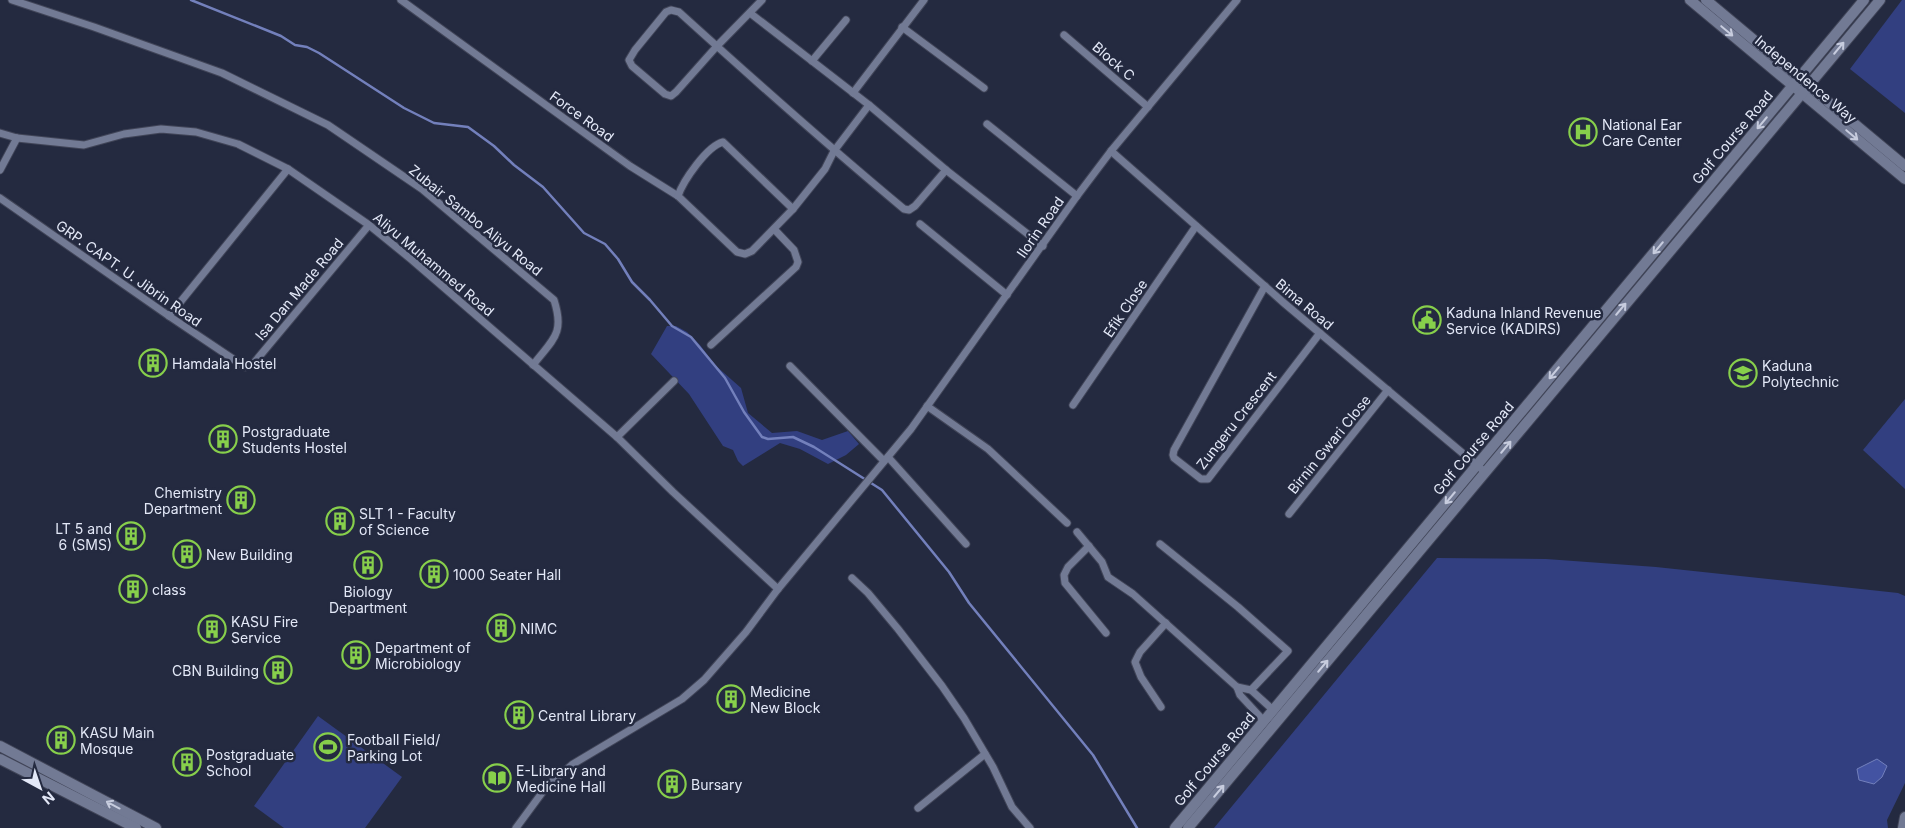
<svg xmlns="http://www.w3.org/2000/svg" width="1905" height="828" viewBox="0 0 1905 828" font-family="Inter,sans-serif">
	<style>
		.green { fill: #323f80 }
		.water { fill: #4353a2; stroke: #7380bc }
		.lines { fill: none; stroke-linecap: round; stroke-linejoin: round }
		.stream { stroke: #7380bc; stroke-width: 2.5 }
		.street-casing { stroke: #414558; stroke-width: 9 }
		.secondary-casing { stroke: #414558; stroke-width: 12 }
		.street { stroke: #727a94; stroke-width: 7 }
		.secondary { stroke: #727a94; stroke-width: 10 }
		.oneway { stroke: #c7ccde }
		.labels { text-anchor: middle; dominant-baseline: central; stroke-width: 5; stroke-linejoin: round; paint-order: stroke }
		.street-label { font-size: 14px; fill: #e3e8f7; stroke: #242a40 }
		.poi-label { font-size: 14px; fill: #e3e8f7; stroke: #242a40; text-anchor: start }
	</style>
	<rect width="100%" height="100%" fill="#242a40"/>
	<g class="green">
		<path d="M 1902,0 L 1905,0 L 1905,113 L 1850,69 Z"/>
		<path d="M 667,326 L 676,326 L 687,332 L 700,345 L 715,365 L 741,388 L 748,413 L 772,433 L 797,431 L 822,440 L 848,431 L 859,444 L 846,455 L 828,464 L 800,449 L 780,443 L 743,466 L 738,461 L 733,450 L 723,446 L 689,394 L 651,354 Z"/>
		<path d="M 1905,399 L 1905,489 L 1863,450 Z"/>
		<path d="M 1437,558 L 1546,559 L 1656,567 L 1898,593 L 1905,596 L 1905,783 L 1887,820 L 1888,828 L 1214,828 Z"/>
		<path d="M 318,716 L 402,777 L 365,828 L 284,828 L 254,806 Z"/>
	</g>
	<path class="water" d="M 1877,759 L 1887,766 L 1882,777 L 1874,784 L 1859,780 L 1857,769 Z"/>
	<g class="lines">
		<path class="stream" d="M 191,0 L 281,36 L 295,45 L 307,47 L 319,53 L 404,108 L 434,123 L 468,127 L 494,146 L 514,165 L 543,187 L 584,233 L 605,244 L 618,259 L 632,282 L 650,300 L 672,326 L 691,337 L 725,378 L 744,412 L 762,437 L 768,439 L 793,437 L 814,447 L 882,490 L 949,572 L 969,603 L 1093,755 L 1137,828"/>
		<g class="street-casing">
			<g id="street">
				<path d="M 12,0 L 94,27 L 222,73 L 328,125 L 422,189 L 554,300 C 565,334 553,339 533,365"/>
				<path d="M 401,0 L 630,166 L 678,196 L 737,252 L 745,254 L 752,251 L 793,209 L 825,169 L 834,151 L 869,105"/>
				<path d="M 762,0 L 717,46 L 676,92 L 671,96 L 665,94 L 632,66 L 629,60 L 635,50 L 666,12 L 671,10 L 679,12 C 753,79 827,145 904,209 L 909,210 L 915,206 L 946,170"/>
				<path d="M 750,13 L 869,105 L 946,170 L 1043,246"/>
				<path d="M 902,27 L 984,88"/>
				<path d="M 1064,35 L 1148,107"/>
				<path d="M 812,61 L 846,20"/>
				<path d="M 853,93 L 924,0"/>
				<path d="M 987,124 L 1077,196"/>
				<path d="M 0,133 L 17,138 L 84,145 L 124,134 L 161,129 L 196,132 L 238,144 L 288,169 L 369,225 L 412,260 L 617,437 L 673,492 L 778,589"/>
				<path d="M 1111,151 L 1284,303 L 1485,472"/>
				<path d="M 0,170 L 17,138"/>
				<path d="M 678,196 C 683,181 707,146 723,142 L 793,209"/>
				<path d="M 0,198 L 169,316 L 245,367 L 253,364 L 369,225"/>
				<path d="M 920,224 L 1007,295"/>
				<path d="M 1265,286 L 1174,450 L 1173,455 L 1174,458 L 1201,479 L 1208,479 L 1320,333"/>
				<path d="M 169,316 L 288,169"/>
				<path d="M 711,345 L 796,267 L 798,262 L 794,250 L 774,229"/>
				<path d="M 790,366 L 884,461"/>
				<path d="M 1073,405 L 1196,226"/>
				<path d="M 927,406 L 988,449 L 1067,523"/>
				<path d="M 617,437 L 674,381"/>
				<path d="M 888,457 L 966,544"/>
				<path d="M 1289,514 L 1388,390"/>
				<path d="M 1077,532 L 1102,562 L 1108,577 L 1133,594 L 1237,687 L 1240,695 L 1264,721"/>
				<path d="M 1160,544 L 1238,607 L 1288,651 L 1251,690"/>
				<path d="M 1089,546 L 1068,567 L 1064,575 L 1065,583 L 1106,633"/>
				<path d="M 852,578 L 868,593 L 898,629 L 942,686 L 964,718 L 993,767 L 1012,807 L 1030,828"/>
				<path d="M 1237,687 L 1251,690 L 1273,710"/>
				<path d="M 1161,707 L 1141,677 L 1135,662 L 1140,652 L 1166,623"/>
				<path d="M 918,808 L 985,754"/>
				<path d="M 516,828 L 547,786 L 573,764 L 682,699 L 704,680 L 746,632 L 778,589 L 911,429 L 1077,196 L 1111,151 L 1237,0"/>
			</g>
		</g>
		<g class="secondary-casing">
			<g id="secondary">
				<path d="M 1690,0 L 1905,179"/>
				<path d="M 1706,0 L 1905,166"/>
				<path d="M 0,746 L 156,828"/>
				<path d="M 0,759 L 136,828"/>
				<path d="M 1175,828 L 1864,0"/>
				<path d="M 1188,828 L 1880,0"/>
				<path d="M 1903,828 L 1905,817"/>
			</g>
		</g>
		<use href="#street" class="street"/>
		<use href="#secondary" class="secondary"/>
	</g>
	<defs><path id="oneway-shaft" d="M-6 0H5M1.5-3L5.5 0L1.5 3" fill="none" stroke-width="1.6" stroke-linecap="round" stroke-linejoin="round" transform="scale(1.25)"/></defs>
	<g class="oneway">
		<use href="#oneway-shaft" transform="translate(1727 31) rotate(40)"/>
		<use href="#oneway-shaft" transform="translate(1839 48) rotate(-50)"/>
		<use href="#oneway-shaft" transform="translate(1762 123) rotate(130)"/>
		<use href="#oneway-shaft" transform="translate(1852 135) rotate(40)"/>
		<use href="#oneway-shaft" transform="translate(1658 248) rotate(130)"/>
		<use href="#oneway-shaft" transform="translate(1621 309) rotate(-50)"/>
		<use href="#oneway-shaft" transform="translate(1554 373) rotate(130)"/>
		<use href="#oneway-shaft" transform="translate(1506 447) rotate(-50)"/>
		<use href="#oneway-shaft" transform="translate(1450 498) rotate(130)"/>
		<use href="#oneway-shaft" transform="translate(1323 666) rotate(-50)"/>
		<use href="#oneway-shaft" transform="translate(1219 791) rotate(-50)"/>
		<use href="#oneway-shaft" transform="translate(113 805) rotate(-152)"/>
	</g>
	<defs>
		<g id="hospital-ring" transform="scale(1.4375)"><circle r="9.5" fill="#242a40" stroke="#87cf4b" stroke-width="1.5"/><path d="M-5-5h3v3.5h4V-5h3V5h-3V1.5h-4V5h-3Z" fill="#87cf4b"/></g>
		<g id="civic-ring" transform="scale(1.4375)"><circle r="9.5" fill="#242a40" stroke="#87cf4b" stroke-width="1.5"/><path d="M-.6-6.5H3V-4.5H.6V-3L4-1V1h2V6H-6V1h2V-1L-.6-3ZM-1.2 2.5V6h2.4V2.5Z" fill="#87cf4b"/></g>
		<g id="building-ring" transform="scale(1.4375)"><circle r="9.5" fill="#242a40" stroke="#87cf4b" stroke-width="1.5"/><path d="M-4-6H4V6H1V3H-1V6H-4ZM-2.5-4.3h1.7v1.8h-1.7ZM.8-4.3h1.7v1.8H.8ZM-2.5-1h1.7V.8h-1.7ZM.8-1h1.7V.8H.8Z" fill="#87cf4b"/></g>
		<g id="university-ring" transform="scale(1.4375)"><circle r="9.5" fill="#242a40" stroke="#87cf4b" stroke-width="1.5"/><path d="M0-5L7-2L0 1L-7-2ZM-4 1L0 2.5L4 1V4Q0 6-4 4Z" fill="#87cf4b"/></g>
		<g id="stadium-ring" transform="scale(1.4375)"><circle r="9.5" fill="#242a40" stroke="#87cf4b" stroke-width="1.5"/><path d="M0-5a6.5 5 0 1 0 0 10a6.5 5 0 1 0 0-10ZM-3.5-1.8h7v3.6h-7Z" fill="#87cf4b"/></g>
		<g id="library-ring" transform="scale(1.4375)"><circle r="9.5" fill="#242a40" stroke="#87cf4b" stroke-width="1.5"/><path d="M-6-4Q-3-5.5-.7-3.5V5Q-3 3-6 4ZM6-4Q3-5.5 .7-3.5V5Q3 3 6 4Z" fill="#87cf4b"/></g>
	</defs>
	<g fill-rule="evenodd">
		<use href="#hospital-ring" x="1583" y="132"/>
		<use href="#civic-ring" x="1427" y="320"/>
		<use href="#building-ring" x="153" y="363"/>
		<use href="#university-ring" x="1743" y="373"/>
		<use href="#building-ring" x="223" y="439"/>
		<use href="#building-ring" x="241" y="500"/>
		<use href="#building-ring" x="340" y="521"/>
		<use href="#building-ring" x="131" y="536"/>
		<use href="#building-ring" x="187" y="554"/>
		<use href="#building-ring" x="368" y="565"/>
		<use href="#building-ring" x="434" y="574"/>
		<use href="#building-ring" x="133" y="589"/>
		<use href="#building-ring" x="501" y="628"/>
		<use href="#building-ring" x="212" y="629"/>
		<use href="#building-ring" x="356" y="655"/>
		<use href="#building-ring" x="278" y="670"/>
		<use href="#building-ring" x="731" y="699"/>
		<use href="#building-ring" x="519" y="715"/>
		<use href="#building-ring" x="61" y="740"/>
		<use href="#stadium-ring" x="328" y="747"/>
		<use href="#building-ring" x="187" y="762"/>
		<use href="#library-ring" x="497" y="778"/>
		<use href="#building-ring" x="672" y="784"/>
	</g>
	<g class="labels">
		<g class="street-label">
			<text transform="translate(1114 61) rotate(41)">Block C</text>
			<text transform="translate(1806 79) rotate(40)">Independence Way</text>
			<text transform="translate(582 116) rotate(36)">Force Road</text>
			<text transform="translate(1732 137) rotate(-50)">Golf Course Road</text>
			<text transform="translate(476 220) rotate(39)">Zubair Sambo Aliyu Road</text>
			<text transform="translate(1040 227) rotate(-55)">Ilorin Road</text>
			<text transform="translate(434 264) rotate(40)">Aliyu Muhammed Road</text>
			<text transform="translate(129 273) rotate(35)">GRP. CAPT. U. Jibrin Road</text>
			<text transform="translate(299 289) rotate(-50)">Isa Dan Made Road</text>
			<text transform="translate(1305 304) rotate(40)">Bima Road</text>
			<text transform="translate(1125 308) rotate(-56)">Efik Close</text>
			<text transform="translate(1236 420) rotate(-52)">Zungeru Crescent</text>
			<text transform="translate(1329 444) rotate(-51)">Birnin Gwari Close</text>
			<text transform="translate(1473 448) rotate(-50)">Golf Course Road</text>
			<text transform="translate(1214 759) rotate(-50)">Golf Course Road</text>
		</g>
		<g class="poi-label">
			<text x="1602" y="124">National Ear<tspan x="1602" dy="16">Care Center</tspan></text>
			<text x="1446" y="312">Kaduna Inland Revenue<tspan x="1446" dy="16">Service (KADIRS)</tspan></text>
			<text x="172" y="363">Hamdala Hostel</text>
			<text x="1762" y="365">Kaduna<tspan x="1762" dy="16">Polytechnic</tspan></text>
			<text x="242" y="431">Postgraduate<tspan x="242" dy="16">Students Hostel</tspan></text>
			<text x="222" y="492" text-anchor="end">Chemistry<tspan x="222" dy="16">Department</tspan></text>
			<text x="359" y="513">SLT 1 - Faculty<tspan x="359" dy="16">of Science</tspan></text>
			<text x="112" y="528" text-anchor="end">LT 5 and<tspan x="112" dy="16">6 (SMS)</tspan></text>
			<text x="206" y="554">New Building</text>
			<text x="453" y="574">1000 Seater Hall</text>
			<text x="152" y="589">class</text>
			<text x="368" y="591" text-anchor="middle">Biology<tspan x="368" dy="16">Department</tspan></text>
			<text x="231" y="621">KASU Fire<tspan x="231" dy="16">Service</tspan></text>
			<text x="520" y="628">NIMC</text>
			<text x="375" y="647">Department of<tspan x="375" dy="16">Microbiology</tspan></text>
			<text x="259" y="670" text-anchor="end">CBN Building</text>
			<text x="750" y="691">Medicine<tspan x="750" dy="16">New Block</tspan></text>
			<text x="538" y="715">Central Library</text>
			<text x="80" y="732">KASU Main<tspan x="80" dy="16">Mosque</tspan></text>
			<text x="347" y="739">Football Field/<tspan x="347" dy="16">Parking Lot</tspan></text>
			<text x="206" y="754">Postgraduate<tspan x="206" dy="16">School</tspan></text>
			<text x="516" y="770">E-Library and<tspan x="516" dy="16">Medicine Hall</tspan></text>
			<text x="691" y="784">Bursary</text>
		</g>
	</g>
	<g transform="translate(40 788) rotate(140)" stroke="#242a40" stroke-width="4" paint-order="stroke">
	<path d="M0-4L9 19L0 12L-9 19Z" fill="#e3e8f7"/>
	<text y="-8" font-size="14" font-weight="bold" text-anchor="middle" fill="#e3e8f7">N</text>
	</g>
</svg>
